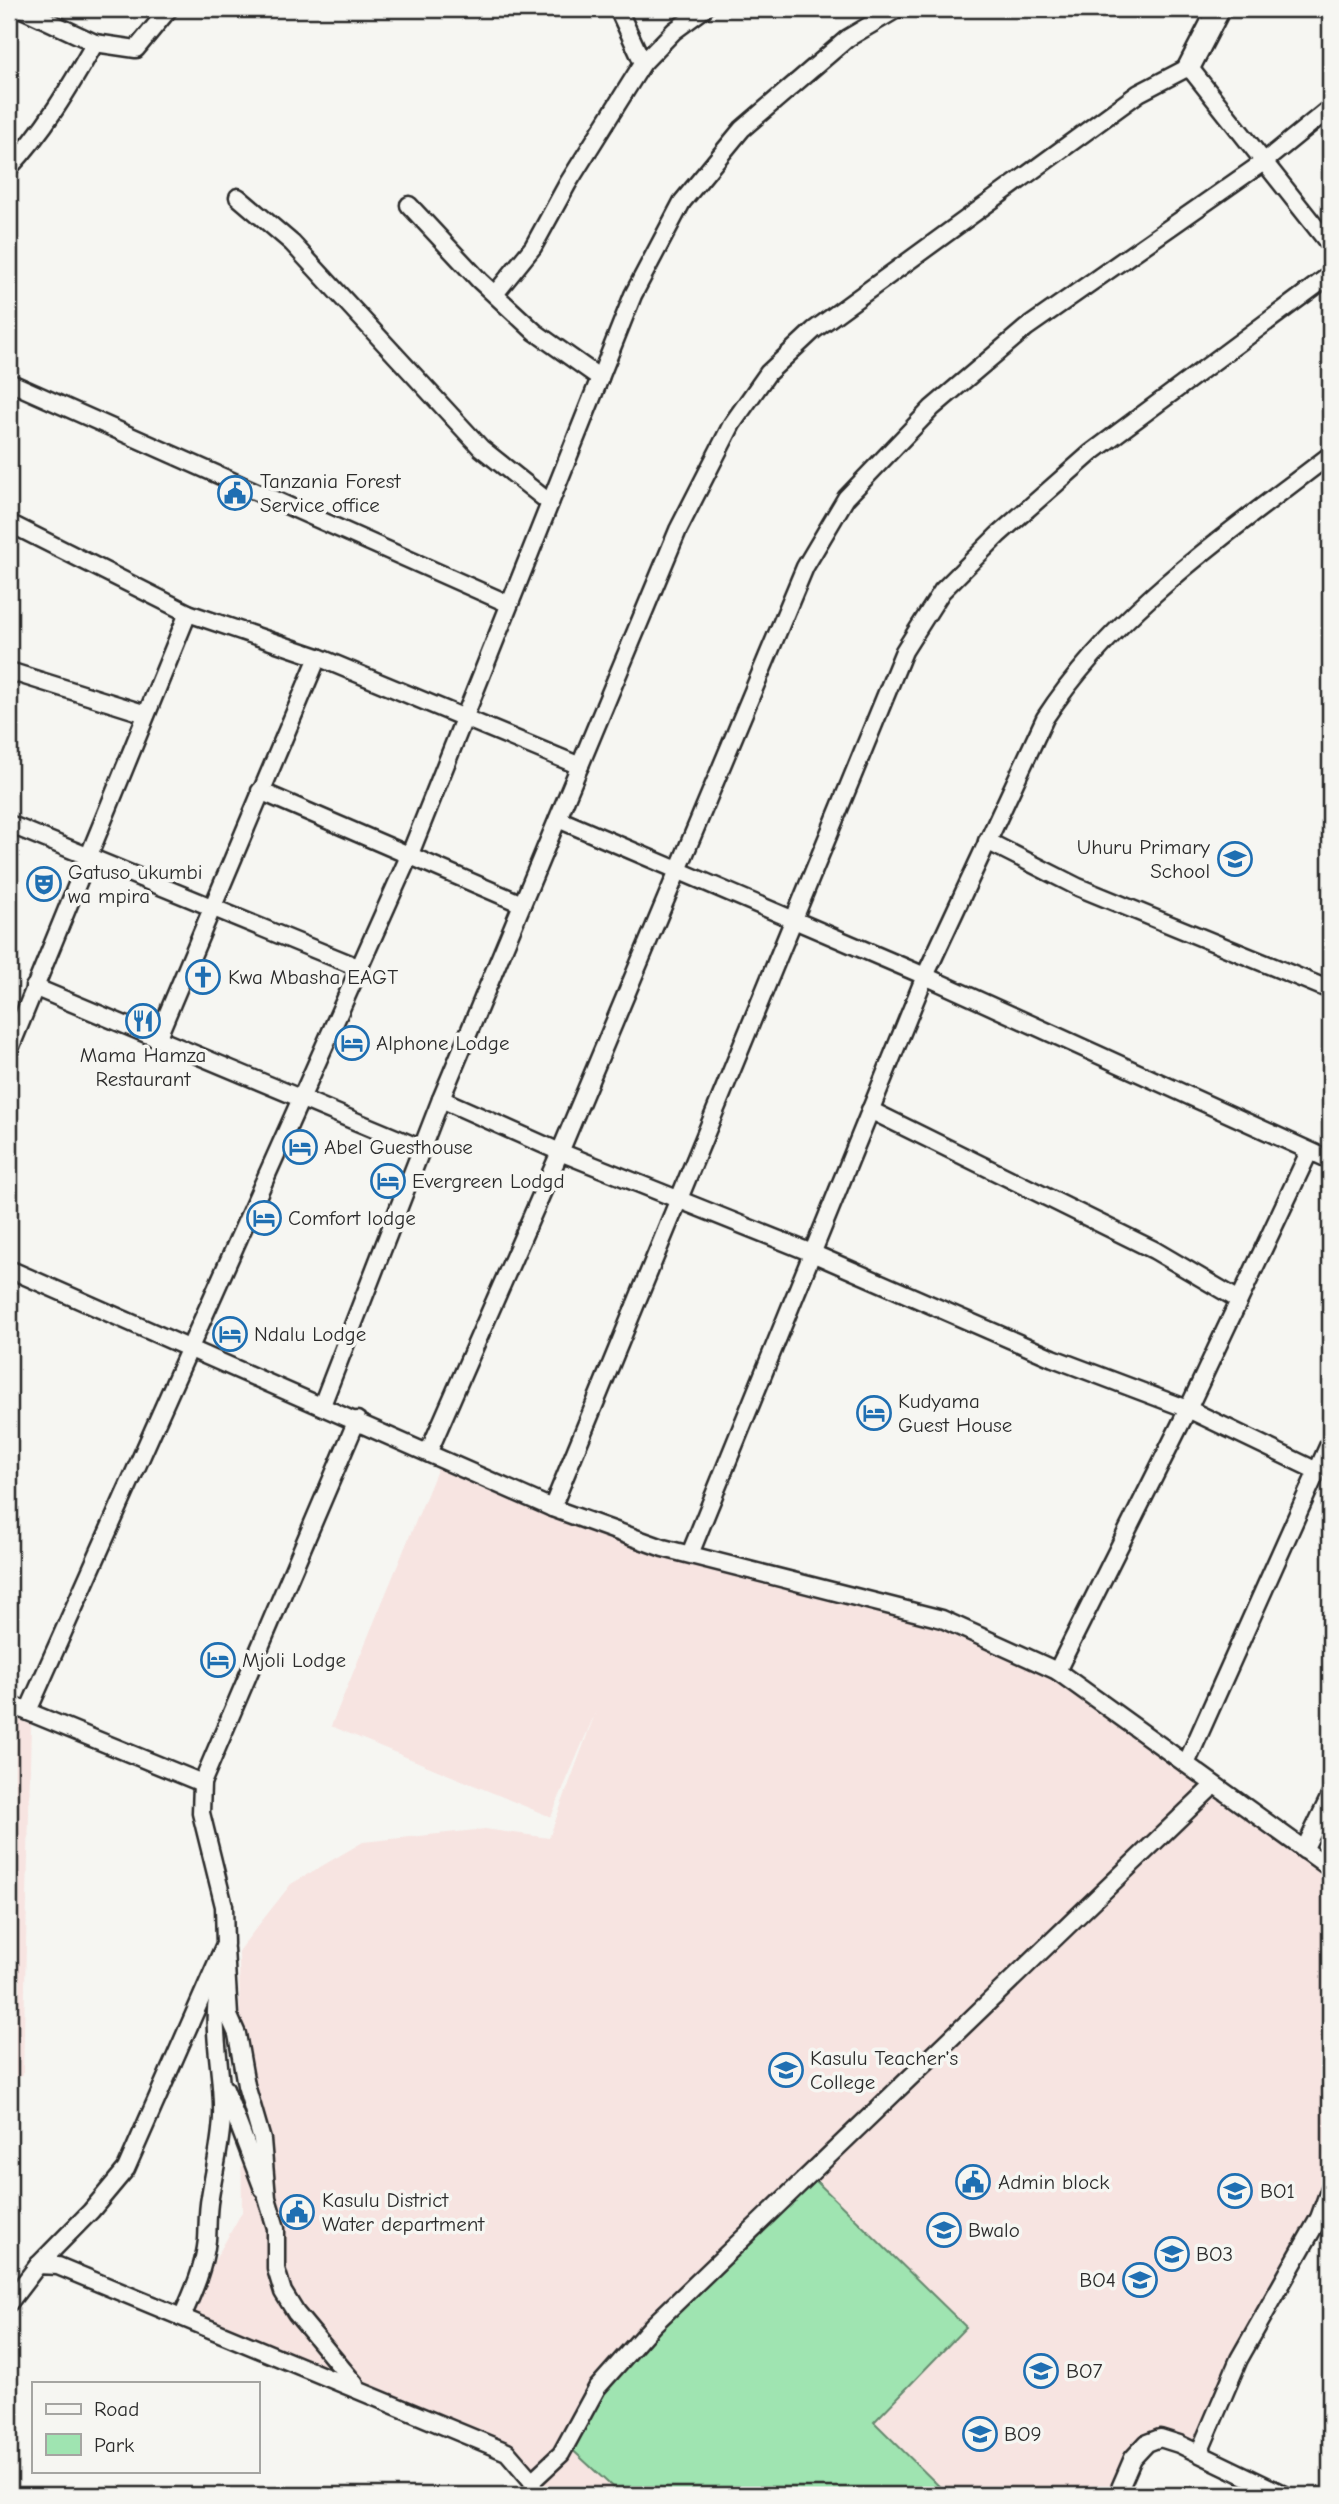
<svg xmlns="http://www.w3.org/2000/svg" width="1339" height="2504" viewBox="0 0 1339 2504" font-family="'Comic Neue',sans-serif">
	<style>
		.built { fill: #f7e4e1 }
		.green { fill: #9fe4b1; stroke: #65886e; stroke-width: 2 }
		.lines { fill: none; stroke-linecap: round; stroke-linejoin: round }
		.street-casing { stroke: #2b2b2b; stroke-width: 21 }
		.secondary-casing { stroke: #2b2b2b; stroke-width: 26 }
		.street { stroke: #f6f6f2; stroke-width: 16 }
		.secondary { stroke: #f6f6f2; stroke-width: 21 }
		.labels { text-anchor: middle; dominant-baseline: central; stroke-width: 7; stroke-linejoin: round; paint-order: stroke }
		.poi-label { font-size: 21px; fill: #2b2b2b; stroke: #f6f6f2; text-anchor: start }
	</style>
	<rect width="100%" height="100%" fill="#f6f6f2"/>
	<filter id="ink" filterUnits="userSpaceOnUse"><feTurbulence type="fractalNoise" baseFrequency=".0143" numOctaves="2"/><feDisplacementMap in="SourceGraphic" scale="14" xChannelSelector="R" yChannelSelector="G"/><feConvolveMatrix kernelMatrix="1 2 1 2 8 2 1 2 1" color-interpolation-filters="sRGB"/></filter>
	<g filter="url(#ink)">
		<g class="built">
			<path d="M 442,1458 L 661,1547 L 942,1621 L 1058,1672 L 1330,1869 L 1330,2190 L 1240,2360 L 1199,2455 L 1180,2445 L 1148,2444 L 1118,2495 L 535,2495 L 507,2453 L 182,2318 L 242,2212 L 239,1950 L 291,1884 L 363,1842 L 485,1829 L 549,1838 L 596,1711 L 551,1817 L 331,1726 Z"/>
			<path d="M 9,1715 L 31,1724 L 23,2076 L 9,2077 Z"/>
		</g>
		<path class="green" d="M 810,2175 L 966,2327 L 874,2422 L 948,2495 L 621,2495 L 566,2444 L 593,2395 Z"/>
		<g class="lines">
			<g class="street-casing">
				<g id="street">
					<path d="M 22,9 L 95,43"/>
					<path d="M 618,9 L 643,63"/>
					<path d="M 9,168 C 44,131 70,87 95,43 L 136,49 L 169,9"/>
					<path d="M 238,197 L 292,243 L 481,448 L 550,503"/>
					<path d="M 409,205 L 480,281 L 535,332 L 600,378"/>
					<path d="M 495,294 L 533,247 L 568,183 L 643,63 L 674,31 L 704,9"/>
					<path d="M 9,382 L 509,604"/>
					<path d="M 9,523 L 188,613 L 318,657 L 580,766"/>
					<path d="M 9,671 L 146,714"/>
					<path d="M 260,791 L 522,904"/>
					<path d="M 558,819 L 925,976 L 1330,1160"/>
					<path d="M 9,824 L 360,968"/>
					<path d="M 987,841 L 1078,887 L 1330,990"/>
					<path d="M 34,987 L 422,1149"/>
					<path d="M 157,1039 L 318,657"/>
					<path d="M 9,1051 L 188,613"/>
					<path d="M 441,1099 L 560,1152 L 812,1253 L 1053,1358 L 1188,1409 L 1317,1471"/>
					<path d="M 870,1110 L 1154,1250 L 1239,1300"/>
					<path d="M 9,1269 L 552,1508 L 663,1548 L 942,1619 L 1057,1671 L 1330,1868"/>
					<path d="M 322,1405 L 441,1099 L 678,530 L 732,424 L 768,373 L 814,330 L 1139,93 L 1189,67 L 1330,245"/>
					<path d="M 429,1451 L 560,1152 L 805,567 L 846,498 L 932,408 L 1026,328 L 1265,161 L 1330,108"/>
					<path d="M 552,1508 L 904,651 L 942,591 L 998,535 L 1091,453 L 1330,275"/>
					<path d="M 690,1554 L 925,976 L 1045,718 C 1116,609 1229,533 1330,455"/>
					<path d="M 1057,1671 L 1188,1409 L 1309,1152"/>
					<path d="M 9,1704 L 202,1783"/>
					<path d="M 28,1711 L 410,854 L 633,295 L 682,202 L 742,129 L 848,38 L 897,9"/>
					<path d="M 1186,1764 L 1330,1442"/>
					<path d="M 1304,1850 L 1330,1796"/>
					<path d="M 225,1949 L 229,2016 L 237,2034 L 246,2085 L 262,2140 L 267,2198 L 276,2228 L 276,2269 L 283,2292 L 296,2313 L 355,2384"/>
					<path d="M 225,2089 L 263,2189"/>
					<path d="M 38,2265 L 91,2211 L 126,2169 L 225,1944 L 224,1906 L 201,1813 L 202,1783 L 357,1420"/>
					<path d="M 9,2303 L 38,2265 L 58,2266 L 507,2452 L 532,2481 L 534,2495"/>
					<path d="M 182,2317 C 193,2292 204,2268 207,2240 C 208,2226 207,2212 210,2197 C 214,2171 221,2144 222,2117 C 224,2068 206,2022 223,1973"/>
					<path d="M 1199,2453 L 1239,2359 L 1319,2218 L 1330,2188"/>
					<path d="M 532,2481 L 561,2454 L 597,2388 L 653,2325 L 1214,1785"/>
					<path d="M 1117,2495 L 1133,2458 L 1147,2443 L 1160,2438 L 1179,2444 L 1285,2495"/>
				</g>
			</g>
			<g class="secondary-casing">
				<path id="secondary" d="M 1189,67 L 1219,9"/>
			</g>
			<use href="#street" class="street"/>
			<use href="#secondary" class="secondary"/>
		</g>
	</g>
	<defs>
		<g id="civic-ring" transform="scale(1.75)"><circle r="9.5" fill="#f6f6f2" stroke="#1f6fb2" stroke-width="1.5"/><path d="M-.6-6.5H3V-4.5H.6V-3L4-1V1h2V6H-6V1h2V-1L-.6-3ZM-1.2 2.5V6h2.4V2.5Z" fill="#1f6fb2"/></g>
		<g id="school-ring" transform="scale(1.75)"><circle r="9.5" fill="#f6f6f2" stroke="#1f6fb2" stroke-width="1.5"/><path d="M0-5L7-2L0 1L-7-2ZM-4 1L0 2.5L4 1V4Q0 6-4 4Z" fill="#1f6fb2"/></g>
		<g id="theatre-ring" transform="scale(1.75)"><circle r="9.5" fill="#f6f6f2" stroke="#1f6fb2" stroke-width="1.5"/><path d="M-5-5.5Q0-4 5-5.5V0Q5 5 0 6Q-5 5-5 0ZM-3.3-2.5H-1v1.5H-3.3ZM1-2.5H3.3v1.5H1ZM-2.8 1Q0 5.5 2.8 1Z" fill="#1f6fb2"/></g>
		<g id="church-ring" transform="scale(1.75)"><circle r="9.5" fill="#f6f6f2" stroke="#1f6fb2" stroke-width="1.5"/><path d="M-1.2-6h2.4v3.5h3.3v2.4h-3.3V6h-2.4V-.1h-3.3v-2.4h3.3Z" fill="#1f6fb2"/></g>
		<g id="restaurant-ring" transform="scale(1.75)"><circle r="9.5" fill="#f6f6f2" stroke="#1f6fb2" stroke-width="1.5"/><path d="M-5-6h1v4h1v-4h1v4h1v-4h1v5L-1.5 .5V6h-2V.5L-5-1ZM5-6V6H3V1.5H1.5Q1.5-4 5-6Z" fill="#1f6fb2"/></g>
		<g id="hotel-ring" transform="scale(1.75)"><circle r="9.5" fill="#f6f6f2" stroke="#1f6fb2" stroke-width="1.5"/><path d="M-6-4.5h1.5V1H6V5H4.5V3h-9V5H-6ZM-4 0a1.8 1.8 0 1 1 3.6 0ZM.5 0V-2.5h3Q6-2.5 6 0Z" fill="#1f6fb2"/></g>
		<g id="university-ring" transform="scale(1.75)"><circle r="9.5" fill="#f6f6f2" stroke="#1f6fb2" stroke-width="1.5"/><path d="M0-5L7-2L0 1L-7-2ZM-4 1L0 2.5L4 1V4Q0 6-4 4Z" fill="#1f6fb2"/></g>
	</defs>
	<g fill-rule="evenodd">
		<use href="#civic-ring" x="235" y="493"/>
		<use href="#school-ring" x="1235" y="859"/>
		<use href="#theatre-ring" x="44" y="884"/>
		<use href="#church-ring" x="203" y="977"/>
		<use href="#restaurant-ring" x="143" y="1021"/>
		<use href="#hotel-ring" x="352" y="1043"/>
		<use href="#hotel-ring" x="300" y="1147"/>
		<use href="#hotel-ring" x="388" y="1181"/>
		<use href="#hotel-ring" x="264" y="1218"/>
		<use href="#hotel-ring" x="230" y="1334"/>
		<use href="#hotel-ring" x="874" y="1413"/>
		<use href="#hotel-ring" x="218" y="1660"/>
		<use href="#university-ring" x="786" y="2070"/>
		<use href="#civic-ring" x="973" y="2182"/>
		<use href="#school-ring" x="1235" y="2191"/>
		<use href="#civic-ring" x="297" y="2212"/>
		<use href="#school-ring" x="944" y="2230"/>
		<use href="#school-ring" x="1172" y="2254"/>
		<use href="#school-ring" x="1140" y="2280"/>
		<use href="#school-ring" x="1041" y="2371"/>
		<use href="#school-ring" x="980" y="2434"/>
	</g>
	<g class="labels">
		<g class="poi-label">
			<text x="260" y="481">Tanzania Forest<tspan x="260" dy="24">Service office</tspan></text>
			<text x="1210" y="847" text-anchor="end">Uhuru Primary<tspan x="1210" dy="24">School</tspan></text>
			<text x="68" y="872">Gatuso ukumbi<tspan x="68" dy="24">wa mpira</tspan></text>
			<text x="228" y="977">Kwa Mbasha EAGT</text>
			<text x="376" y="1043">Alphone Lodge</text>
			<text x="143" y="1055" text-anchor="middle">Mama Hamza<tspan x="143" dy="24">Restaurant</tspan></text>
			<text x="324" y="1147">Abel Guesthouse</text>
			<text x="412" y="1181">Evergreen Lodgd</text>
			<text x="288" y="1218">Comfort lodge</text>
			<text x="254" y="1334">Ndalu Lodge</text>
			<text x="898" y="1401">Kudyama<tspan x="898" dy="24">Guest House</tspan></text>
			<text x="242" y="1660">Mjoli Lodge</text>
			<text x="810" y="2058">Kasulu Teacher's<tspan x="810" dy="24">College</tspan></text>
			<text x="998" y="2182">Admin block</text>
			<text x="1260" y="2191">BO1</text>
			<text x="322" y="2200">Kasulu District<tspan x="322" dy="24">Water department</tspan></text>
			<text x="968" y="2230">Bwalo</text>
			<text x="1196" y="2254">BO3</text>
			<text x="1116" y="2280" text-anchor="end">BO4</text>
			<text x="1066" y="2371">BO7</text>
			<text x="1004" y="2434">BO9</text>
		</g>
	</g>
	<rect width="1339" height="2504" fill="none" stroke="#f6f6f2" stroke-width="35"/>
	<rect x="18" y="18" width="1304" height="2469" fill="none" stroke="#2b2b2b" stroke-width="2.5" filter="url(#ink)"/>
	<rect x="32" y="2382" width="228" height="91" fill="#f6f6f2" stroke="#a5a5a2" stroke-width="2"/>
	<rect x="46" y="2404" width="35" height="10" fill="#f6f6f2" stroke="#a5a5a2" stroke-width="2"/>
	<text x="94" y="2416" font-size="21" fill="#2b2b2b">Road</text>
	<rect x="46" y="2434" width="35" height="21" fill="#9fe4b1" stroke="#a5a5a2" stroke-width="2"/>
	<text x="94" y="2452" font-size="21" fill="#2b2b2b">Park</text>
</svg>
